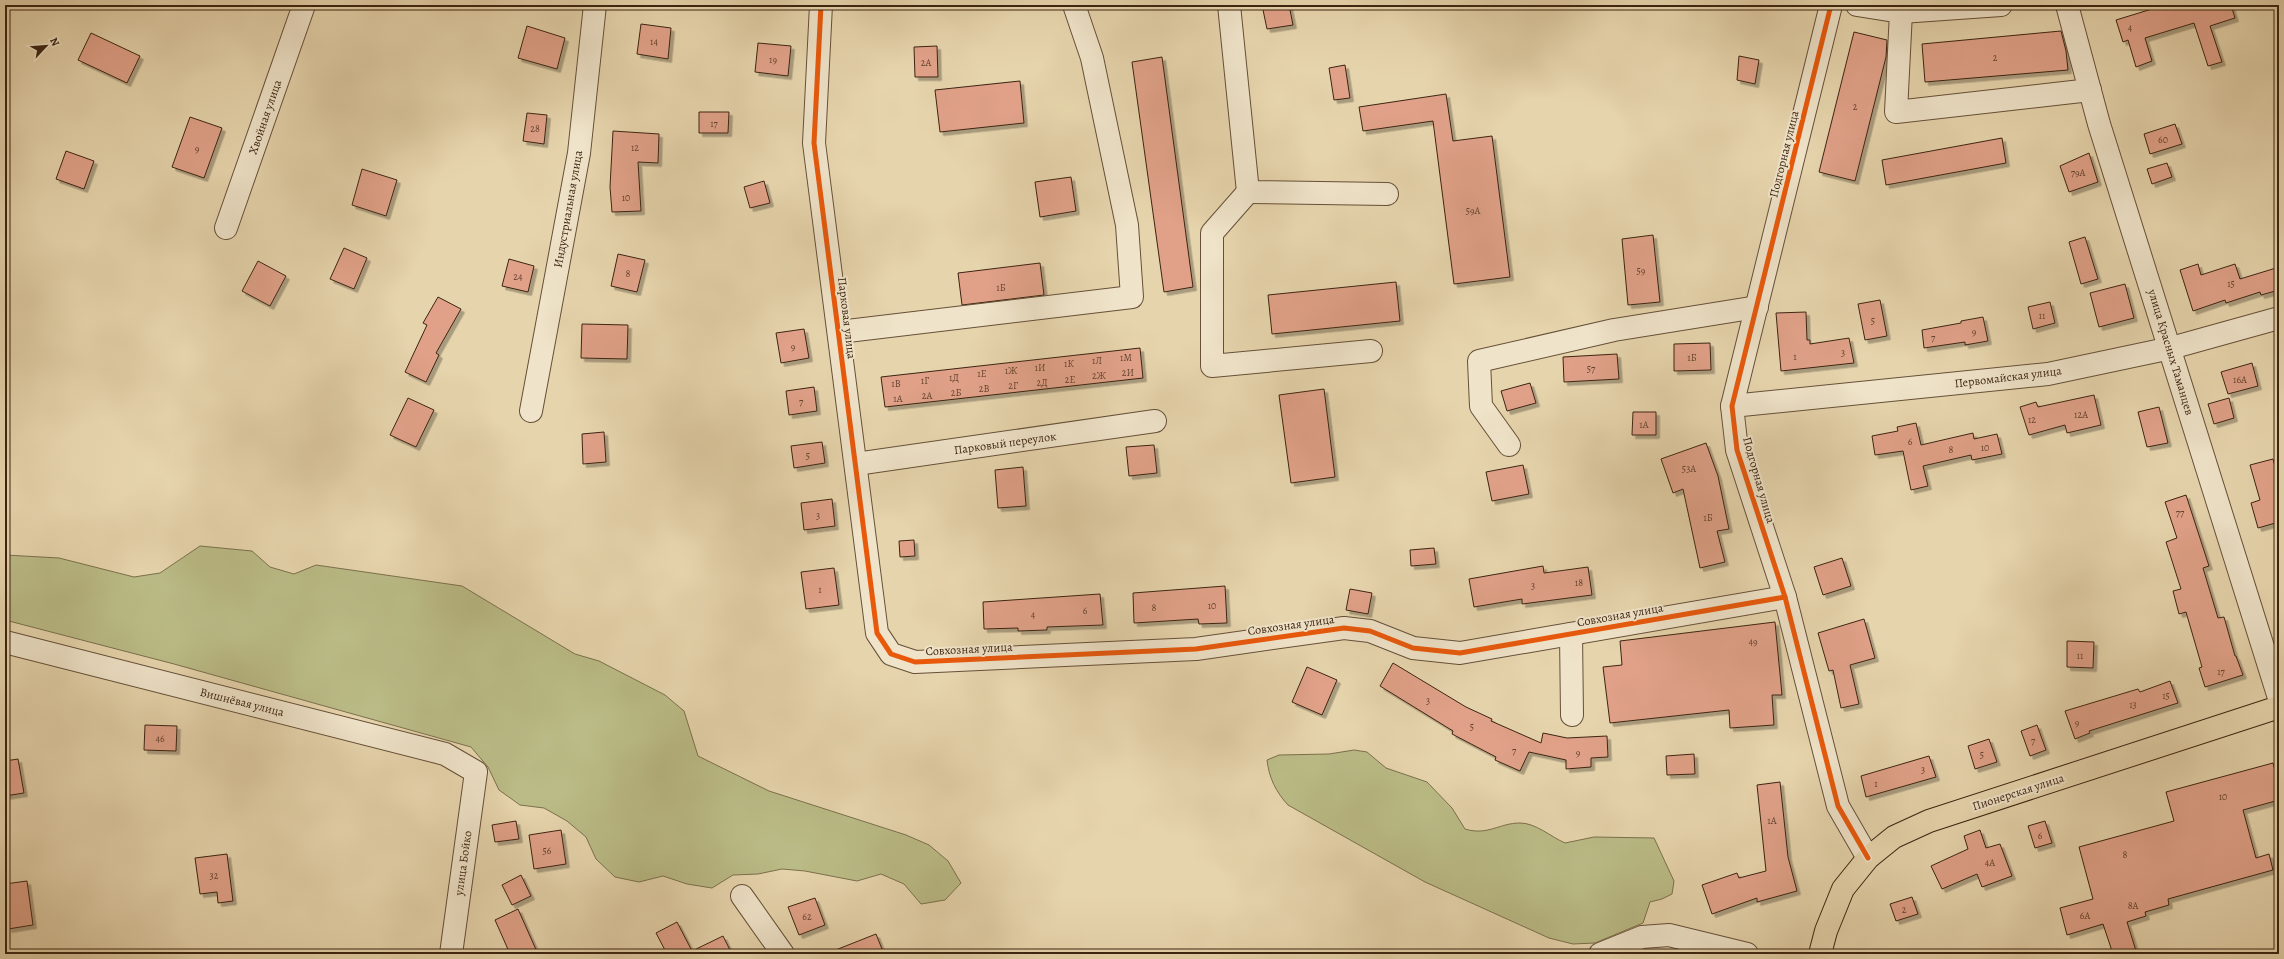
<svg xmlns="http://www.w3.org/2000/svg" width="2284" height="959" viewBox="0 0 2284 959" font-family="Alegreya,serif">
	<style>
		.green { fill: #babb86; stroke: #7b704c }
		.building { fill: #e0a188; stroke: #3c2411; filter: url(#shadow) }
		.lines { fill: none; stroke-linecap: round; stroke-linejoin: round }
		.minor-casing { stroke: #665038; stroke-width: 24 }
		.major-casing { stroke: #3c2411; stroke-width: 24 }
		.minor { stroke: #efe3c9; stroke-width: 22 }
		.major { stroke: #e6d4ac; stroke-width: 22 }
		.cycleway-casing { stroke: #efe3c9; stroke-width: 8 }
		.cycleway { stroke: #e8590c; stroke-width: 5 }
		.labels { text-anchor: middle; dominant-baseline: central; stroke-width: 4; stroke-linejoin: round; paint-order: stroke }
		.number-label { font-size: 10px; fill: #65432f }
		.street-label { font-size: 12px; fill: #3c2411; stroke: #efe3c9 }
	</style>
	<defs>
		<filter id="shadow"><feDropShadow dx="3.5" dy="3.5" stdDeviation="0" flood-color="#0004"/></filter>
	</defs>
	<rect width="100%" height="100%" fill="#e6d4ac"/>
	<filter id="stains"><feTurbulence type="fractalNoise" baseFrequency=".005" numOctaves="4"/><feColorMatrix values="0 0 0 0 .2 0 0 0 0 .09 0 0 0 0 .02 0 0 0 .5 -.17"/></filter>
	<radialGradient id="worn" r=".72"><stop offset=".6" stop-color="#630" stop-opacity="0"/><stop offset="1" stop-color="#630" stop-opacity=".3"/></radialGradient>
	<g class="green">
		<path d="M 200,546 L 252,551 L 270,567 L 294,574 L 316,565 L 462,586 L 575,654 L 599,661 L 665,695 L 684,711 L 698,756 L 769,791 L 906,835 L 929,845 L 948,861 L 961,883 L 945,900 L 921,904 L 904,884 L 881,874 L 857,881 L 805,871 L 782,869 L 758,874 L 733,875 L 712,888 L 687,884 L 663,876 L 639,882 L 615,877 L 596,859 L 586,837 L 567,821 L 544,808 L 520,805 L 499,790 L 488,767 L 471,747 L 174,664 L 5,620 L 5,555 L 59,558 L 134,577 L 160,573 Z"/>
		<path d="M 1354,750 L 1367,752 L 1386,768 L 1427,782 L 1452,808 L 1465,829 C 1488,836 1499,823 1520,823 C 1536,823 1551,837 1565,843 L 1594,837 L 1654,838 L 1674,881 L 1672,894 L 1662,899 L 1650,902 L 1643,923 L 1595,943 L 1573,944 L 1549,938 L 1425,882 L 1288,805 C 1276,792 1269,778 1267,760 L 1279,755 L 1329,754 Z"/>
	</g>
	<g class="building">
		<path d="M 1262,5 L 1289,5 L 1293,25 L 1267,29 Z"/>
		<path d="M 2165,5 L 2231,5 L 2235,18 L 2210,26 L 2222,62 L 2208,66 L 2194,23 L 2145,38 L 2152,61 L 2136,67 L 2128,40 L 2123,42 L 2116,20 Z"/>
		<path d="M 641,24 L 671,28 L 668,59 L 637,54 Z"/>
		<path d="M 527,26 L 565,38 L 557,69 L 518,58 Z"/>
		<path d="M 2061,31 L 2066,51 L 2068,70 L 1925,82 L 1922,44 Z"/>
		<path d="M 1854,32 L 1887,40 L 1886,57 L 1855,181 L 1819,172 Z"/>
		<path d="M 91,33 L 140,56 L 127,83 L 78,60 Z"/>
		<path d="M 758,43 L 791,46 L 788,76 L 755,72 Z"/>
		<path d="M 937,46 L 938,77 L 915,77 L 914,47 Z"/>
		<path d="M 1739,56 L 1759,60 L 1755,84 L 1737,80 Z"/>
		<path d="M 1162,57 L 1193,287 L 1164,292 L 1132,62 Z"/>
		<path d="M 1345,65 L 1350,98 L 1334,100 L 1329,68 Z"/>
		<path d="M 1020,81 L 1024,123 L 940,132 L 935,90 Z"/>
		<path d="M 1446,94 L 1453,141 L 1492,136 L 1510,277 L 1454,284 L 1433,121 L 1363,131 L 1359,107 Z"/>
		<path d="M 699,112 L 729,112 L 728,133 L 699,133 Z"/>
		<path d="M 527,113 L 547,115 L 544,144 L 523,141 Z"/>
		<path d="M 190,117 L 222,128 L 204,178 L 172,167 Z"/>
		<path d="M 2175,124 L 2182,144 L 2150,154 L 2144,134 Z"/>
		<path d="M 613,131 L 659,134 L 658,163 L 638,162 L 641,211 L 612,212 L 610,187 Z"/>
		<path d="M 2002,138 L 2006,163 L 1886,185 L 1882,160 Z"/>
		<path d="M 66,151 L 94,161 L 84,189 L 56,179 Z"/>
		<path d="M 2089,153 L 2098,182 L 2069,192 L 2060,166 Z"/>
		<path d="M 2167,163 L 2172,177 L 2152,184 L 2147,169 Z"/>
		<path d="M 362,169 L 397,180 L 386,216 L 352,205 Z"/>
		<path d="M 1071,177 L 1076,211 L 1040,217 L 1035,182 Z"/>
		<path d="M 764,181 L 770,203 L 750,208 L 744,187 Z"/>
		<path d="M 1653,235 L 1660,302 L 1628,305 L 1622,239 Z"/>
		<path d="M 2085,237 L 2098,279 L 2081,284 L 2069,242 Z"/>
		<path d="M 344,248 L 367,258 L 354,289 L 330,279 Z"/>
		<path d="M 618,254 L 645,260 L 637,292 L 611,286 Z"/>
		<path d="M 509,259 L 534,266 L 528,292 L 502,286 Z"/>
		<path d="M 258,261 L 286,276 L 270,306 L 242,291 Z"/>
		<path d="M 1040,263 L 1044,295 L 962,305 L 958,273 Z"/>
		<path d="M 2198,264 L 2201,275 L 2235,264 L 2240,279 L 2276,268 L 2279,278 L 2279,290 L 2261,295 L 2260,292 L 2226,303 L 2225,300 L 2193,311 L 2180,270 Z"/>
		<path d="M 1396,282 L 1400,321 L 1272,334 L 1268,295 Z"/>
		<path d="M 2125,284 L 2134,318 L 2099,327 L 2090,293 Z"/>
		<path d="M 438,297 L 461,309 L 436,353 L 439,355 L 426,382 L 405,372 L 427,325 L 423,323 Z"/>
		<path d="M 1880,300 L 1887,336 L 1865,340 L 1858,304 Z"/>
		<path d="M 2050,302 L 2055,323 L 2033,329 L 2028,307 Z"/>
		<path d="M 1806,312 L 1807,340 L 1810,340 L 1810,344 L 1849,338 L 1854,363 L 1781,371 L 1776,313 Z"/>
		<path d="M 1983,317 L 1988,341 L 1965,345 L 1965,342 L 1924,348 L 1922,330 L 1961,323 L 1961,321 Z"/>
		<path d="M 582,324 L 628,325 L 627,359 L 581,358 Z"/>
		<path d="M 804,329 L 809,358 L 781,363 L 776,333 Z"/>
		<path d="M 1710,343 L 1711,370 L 1674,371 L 1674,344 Z"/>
		<path d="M 1140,348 L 1143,378 L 885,407 L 881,377 Z"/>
		<path d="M 1617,354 L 1619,379 L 1564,382 L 1563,357 Z"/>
		<path d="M 2252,363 L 2258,386 L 2228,394 L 2221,372 Z"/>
		<path d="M 1530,383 L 1536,403 L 1507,411 L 1501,391 Z"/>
		<path d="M 814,387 L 817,411 L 789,415 L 786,391 Z"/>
		<path d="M 1324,389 L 1335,477 L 1291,483 L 1279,395 Z"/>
		<path d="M 2094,395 L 2101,425 L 2067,433 L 2065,425 L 2029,435 L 2020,407 L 2036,402 L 2038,407 Z"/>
		<path d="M 408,398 L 434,410 L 416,447 L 390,435 Z"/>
		<path d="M 2229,398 L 2234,418 L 2214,424 L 2208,404 Z"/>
		<path d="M 2159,407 L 2168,443 L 2147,447 L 2138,412 Z"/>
		<path d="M 1633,412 L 1656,412 L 1656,435 L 1632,435 Z"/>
		<path d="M 1916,423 L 1921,445 L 1973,433 L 1974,439 L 1997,434 L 2002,454 L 1972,460 L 1971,455 L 1923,466 L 1928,486 L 1911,490 L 1903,451 L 1875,455 L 1872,436 L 1898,431 L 1897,427 Z"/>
		<path d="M 604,432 L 606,462 L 583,464 L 582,434 Z"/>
		<path d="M 822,442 L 825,463 L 794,468 L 791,446 Z"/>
		<path d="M 1706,443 L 1718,476 L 1729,529 L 1717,531 L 1725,562 L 1700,568 L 1683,489 L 1673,493 L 1661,459 Z"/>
		<path d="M 1154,445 L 1157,473 L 1129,476 L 1126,447 Z"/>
		<path d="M 2273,459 L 2279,480 L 2279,522 L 2258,528 L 2251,503 L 2260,500 L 2250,465 Z"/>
		<path d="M 1523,465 L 1529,494 L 1492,501 L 1486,472 Z"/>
		<path d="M 1023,467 L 1026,506 L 998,508 L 995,470 Z"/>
		<path d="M 2186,495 L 2209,566 L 2203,568 L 2218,618 L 2224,617 L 2235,656 L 2236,656 L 2243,675 L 2205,687 L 2199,668 L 2202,667 L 2186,612 L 2179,614 L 2173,591 L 2181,589 L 2166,542 L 2177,538 L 2165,502 Z"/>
		<path d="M 832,499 L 835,526 L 804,530 L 801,503 Z"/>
		<path d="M 914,540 L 915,556 L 900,557 L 899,541 Z"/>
		<path d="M 1434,548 L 1436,564 L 1411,566 L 1410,550 Z"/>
		<path d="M 1842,558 L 1851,586 L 1823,595 L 1814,567 Z"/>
		<path d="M 1543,566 L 1544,573 L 1588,567 L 1592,595 L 1522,604 L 1522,599 L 1474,607 L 1469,579 Z"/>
		<path d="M 834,568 L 839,605 L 806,609 L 801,572 Z"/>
		<path d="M 1225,586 L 1227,623 L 1199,624 L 1198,619 L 1134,623 L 1133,593 Z"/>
		<path d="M 1350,589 L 1372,593 L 1368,614 L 1346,610 Z"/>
		<path d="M 1100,594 L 1103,625 L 1047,627 L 1047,630 L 1018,631 L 1018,628 L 984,629 L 983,602 Z"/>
		<path d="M 1864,619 L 1875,658 L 1850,665 L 1859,704 L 1841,708 L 1833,670 L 1829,671 L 1818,633 Z"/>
		<path d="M 1775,622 L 1782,695 L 1772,695 L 1774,725 L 1730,728 L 1729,710 L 1610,723 L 1603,667 L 1622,665 L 1620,641 Z"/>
		<path d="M 2067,641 L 2094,642 L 2093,668 L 2067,667 Z"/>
		<path d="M 1393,663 L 1466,707 L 1492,719 L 1491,721 L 1541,743 L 1543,733 L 1567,738 L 1607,736 L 1608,757 L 1591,758 L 1591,767 L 1566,769 L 1566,760 L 1529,752 L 1520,771 L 1495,760 L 1496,757 L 1452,734 L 1453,731 L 1380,686 Z"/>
		<path d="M 1307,667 L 1337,680 L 1322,715 L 1292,702 Z"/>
		<path d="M 2170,681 L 2178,703 L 2089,731 L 2090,733 L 2075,739 L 2065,711 L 2138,689 L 2140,692 Z"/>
		<path d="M 145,725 L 177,726 L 176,751 L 144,750 Z"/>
		<path d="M 2037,725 L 2046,750 L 2030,756 L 2021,731 Z"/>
		<path d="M 1989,739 L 1997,762 L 1975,769 L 1968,746 Z"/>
		<path d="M 1694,754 L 1695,774 L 1667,775 L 1666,756 Z"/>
		<path d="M 1929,756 L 1936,777 L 1866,797 L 1861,776 Z"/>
		<path d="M 18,759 L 24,793 L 5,796 L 5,761 Z"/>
		<path d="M 2273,763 L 2279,784 L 2279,800 L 2243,810 L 2256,858 L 2269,854 L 2273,870 L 2168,899 L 2169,905 L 2145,912 L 2146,916 L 2127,922 L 2137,954 L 2113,954 L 2103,924 L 2067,935 L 2060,908 L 2093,899 L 2079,847 L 2174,821 L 2166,792 Z"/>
		<path d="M 1780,782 L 1788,857 L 1797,891 L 1757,902 L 1757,898 L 1712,914 L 1702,885 L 1737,873 L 1739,878 L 1766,871 L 1757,785 Z"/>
		<path d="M 516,821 L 519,839 L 495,842 L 492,825 Z"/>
		<path d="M 2045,821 L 2052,843 L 2035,848 L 2028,826 Z"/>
		<path d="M 561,830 L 566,864 L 534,869 L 529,835 Z"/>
		<path d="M 1980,830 L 1986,848 L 2000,844 L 2012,876 L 1982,887 L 1977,874 L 1942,889 L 1931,866 L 1968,849 L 1964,836 Z"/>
		<path d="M 227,854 L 233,901 L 218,903 L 217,892 L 200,894 L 195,858 Z"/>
		<path d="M 521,875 L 531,896 L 512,905 L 502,885 Z"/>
		<path d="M 27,881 L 33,925 L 8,929 L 5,884 Z"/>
		<path d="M 1912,897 L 1918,914 L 1896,921 L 1890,904 Z"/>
		<path d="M 815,898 L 825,925 L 799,935 L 788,907 Z"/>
		<path d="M 518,909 L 538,954 L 510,954 L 503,938 L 495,920 Z"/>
		<path d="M 677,922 L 692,951 L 723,936 L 732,954 L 667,954 L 656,933 Z"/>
		<path d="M 876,934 L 884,954 L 829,954 L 828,953 Z"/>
	</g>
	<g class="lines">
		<g class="minor-casing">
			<g id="minor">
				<path d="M 821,5 L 814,143 L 877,633 L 891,654 L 915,662 L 1196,649 L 1344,628 L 1370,631 L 1413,648 L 1460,653 L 1785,597"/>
				<path d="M 1229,5 L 1248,192 L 1387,194"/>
				<path d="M 1831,5 L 1732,406 L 1737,450 L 1785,597 L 1838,806 L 1868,858"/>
				<path d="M 1857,5 L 1901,12 L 2001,5"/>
				<path d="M 2067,5 L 2099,124 L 2279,698"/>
				<path d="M 1901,12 L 1896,112 L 2090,90"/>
				<path d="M 1248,192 L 1212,233 L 1212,366 L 1371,351"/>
				<path d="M 226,228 L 304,5"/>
				<path d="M 839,332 L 1132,297 L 1127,225 L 1092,58 L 1074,5"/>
				<path d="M 1732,406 L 2048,374 L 2171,348 L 2279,318"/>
				<path d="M 531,411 L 579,153 L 595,5"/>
				<path d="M 1509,445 L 1481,406 L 1479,361 L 1614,330 L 1757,307"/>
				<path d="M 856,464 L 1155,421"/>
				<path d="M 1571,634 L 1572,715"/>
				<path d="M 5,642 L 445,754 L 476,772 L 451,954"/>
				<path d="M 742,896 L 783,954"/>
				<path d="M 1600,954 L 1642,937 L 1669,935 L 1747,954"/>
			</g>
		</g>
		<g class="major-casing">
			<path id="major" d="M 1820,954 L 1826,931 L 1843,889 L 1868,858 L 1894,837 L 1929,821 L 2279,707"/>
		</g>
		<use href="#minor" class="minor"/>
		<use href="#major" class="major"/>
		<g class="cycleway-casing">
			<g id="cycleway">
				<path d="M 821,5 L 814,143 L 877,633 L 891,654 L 915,662 L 1196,649 L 1344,628 L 1370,631 L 1413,648 L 1460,653 L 1785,597"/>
				<path d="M 1831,5 L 1732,406 L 1737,450 L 1785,597 L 1838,806 L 1868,858"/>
			</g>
		</g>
		<use href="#cycleway" class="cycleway"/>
	</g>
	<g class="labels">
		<g class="number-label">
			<text x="2130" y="27">4</text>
			<text x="654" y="41">14</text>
			<text x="1995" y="57">2</text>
			<text x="773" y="59">19</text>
			<text x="926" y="62">2А</text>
			<text x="1855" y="106">2</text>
			<text x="714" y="123">17</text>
			<text x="535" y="128">28</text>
			<text x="2163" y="139">60</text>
			<text x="635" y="147">12</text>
			<text x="197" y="148">9</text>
			<text x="2078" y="172">79А</text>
			<text x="626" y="197">10</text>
			<text x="1473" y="210">59А</text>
			<text x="1641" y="270">59</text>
			<text x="628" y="273">8</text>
			<text x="518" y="276">24</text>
			<text x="2231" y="283">15</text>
			<text x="1001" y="287">1Б</text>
			<text x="2042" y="315">11</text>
			<text x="1873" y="320">5</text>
			<text x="1974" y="331">9</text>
			<text x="1933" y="337">7</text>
			<text x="793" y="346">9</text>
			<text x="1843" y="352">3</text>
			<text x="1795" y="356">1</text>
			<text x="1126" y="357">1М</text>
			<text x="1692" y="357">1Б</text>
			<text x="1097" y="360">1Л</text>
			<text x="1069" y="363">1К</text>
			<text x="1040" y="367">1И</text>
			<text x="1591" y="368">57</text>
			<text x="1011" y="370">1Ж</text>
			<text x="1128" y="372">2И</text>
			<text x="982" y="373">1Е</text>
			<text x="1099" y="375">2Ж</text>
			<text x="954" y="377">1Д</text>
			<text x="1070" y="379">2Е</text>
			<text x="2240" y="379">16А</text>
			<text x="925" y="380">1Г</text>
			<text x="1042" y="382">2Д</text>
			<text x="896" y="383">1В</text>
			<text x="1013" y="385">2Г</text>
			<text x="984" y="388">2В</text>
			<text x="956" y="392">2Б</text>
			<text x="927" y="395">2А</text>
			<text x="898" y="398">1А</text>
			<text x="801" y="401">7</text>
			<text x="2081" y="414">12А</text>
			<text x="2032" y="419">12</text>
			<text x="1644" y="424">1А</text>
			<text x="1910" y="441">6</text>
			<text x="1985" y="447">10</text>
			<text x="1951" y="449">8</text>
			<text x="808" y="455">5</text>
			<text x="1689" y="468">53А</text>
			<text x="2180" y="512">77</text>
			<text x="818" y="515">3</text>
			<text x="1708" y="517">1Б</text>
			<text x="1579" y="582">18</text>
			<text x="1533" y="585">3</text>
			<text x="820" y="589">1</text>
			<text x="1212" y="605">10</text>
			<text x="1154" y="607">8</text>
			<text x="1085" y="610">6</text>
			<text x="1033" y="614">4</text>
			<text x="1753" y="641">49</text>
			<text x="2080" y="655">11</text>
			<text x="2221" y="671">17</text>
			<text x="2166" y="695">15</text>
			<text x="1428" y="700">3</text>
			<text x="2133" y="704">13</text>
			<text x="2077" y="722">9</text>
			<text x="1472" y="726">5</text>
			<text x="160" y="738">46</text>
			<text x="2033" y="740">7</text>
			<text x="1514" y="750">7</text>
			<text x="1578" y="752">9</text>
			<text x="1982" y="754">5</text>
			<text x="1923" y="769">3</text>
			<text x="1876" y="783">1</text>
			<text x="2223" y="796">10</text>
			<text x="1772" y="820">1А</text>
			<text x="2040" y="835">6</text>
			<text x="547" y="850">56</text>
			<text x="2125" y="854">8</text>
			<text x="1990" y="862">4А</text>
			<text x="214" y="875">32</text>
			<text x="2133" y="905">8А</text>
			<text x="1904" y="909">2</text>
			<text x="2085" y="915">6А</text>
			<text x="807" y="916">62</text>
		</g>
		<g class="street-label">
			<text transform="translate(265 117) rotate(-71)">Хвойная улица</text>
			<text transform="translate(1784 154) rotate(-76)">Подгорная улица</text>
			<text transform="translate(568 209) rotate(-80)">Индустриальная улица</text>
			<text transform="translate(847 318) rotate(83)">Парковая улица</text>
			<text transform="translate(2171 352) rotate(73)">улица Красных Таманцев</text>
			<text transform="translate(2008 377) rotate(-7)">Первомайская улица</text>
			<text transform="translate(1005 443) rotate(-8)">Парковый переулок</text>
			<text transform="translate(1759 480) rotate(74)">Подгорная улица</text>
			<text transform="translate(1620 615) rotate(-10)">Совхозная улица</text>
			<text transform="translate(1291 625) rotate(-8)">Совхозная улица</text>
			<text transform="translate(969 649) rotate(-3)">Совхозная улица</text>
			<text transform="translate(242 702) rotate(14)">Вишнёвая улица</text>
			<text transform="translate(2018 792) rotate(-18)">Пионерская улица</text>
			<text transform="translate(463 863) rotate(-82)">улица Бойко</text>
		</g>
	</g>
	<rect width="2284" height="959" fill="none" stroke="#e6d4ac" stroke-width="20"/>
	<rect x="6" y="6" width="2272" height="947" fill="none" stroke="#3c2411" stroke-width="2"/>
	<rect x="10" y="10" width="2264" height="939" fill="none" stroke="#3c2411"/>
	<g transform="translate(46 46) rotate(64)" stroke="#efe3c9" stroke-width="3" paint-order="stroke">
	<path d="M0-3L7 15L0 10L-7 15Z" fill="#3c2411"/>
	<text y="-6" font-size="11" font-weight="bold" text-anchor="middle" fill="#3c2411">N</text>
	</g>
	<rect width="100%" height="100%" filter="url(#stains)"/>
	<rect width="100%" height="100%" fill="url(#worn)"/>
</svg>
